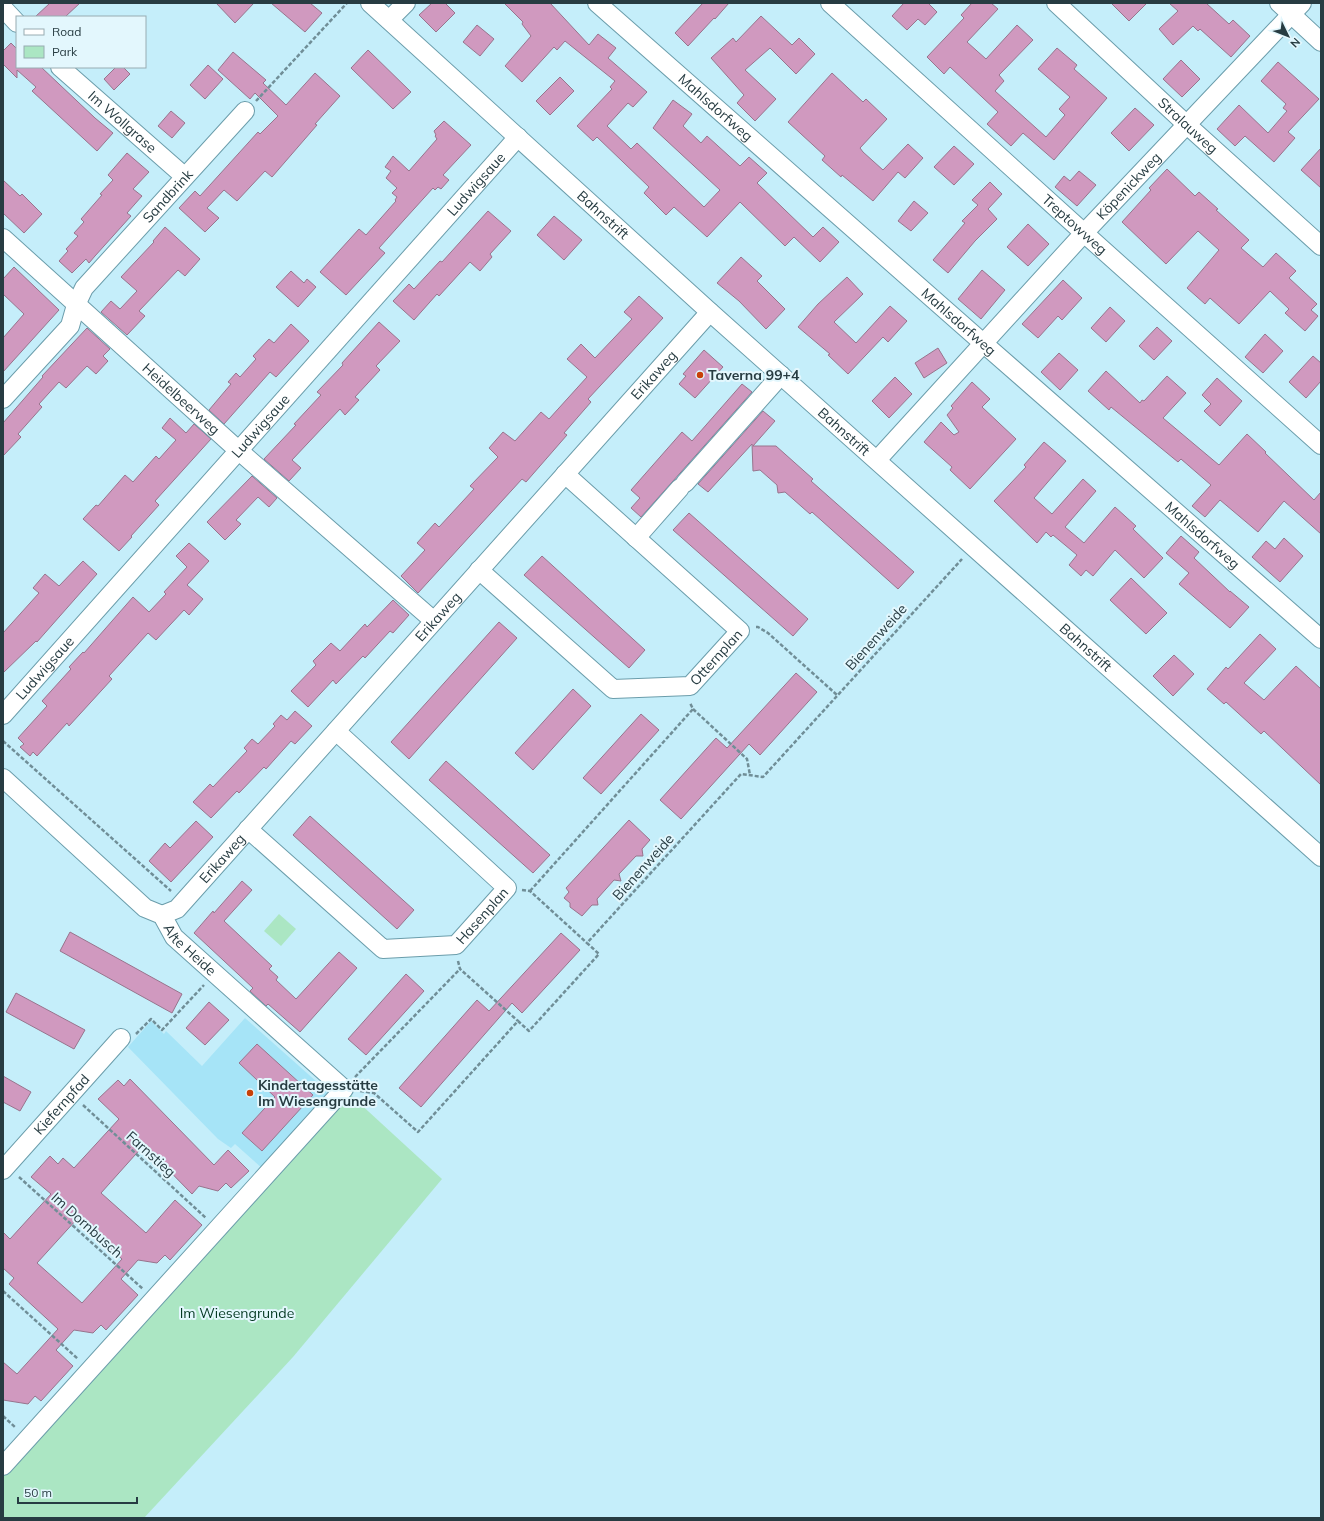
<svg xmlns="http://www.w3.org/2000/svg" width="1324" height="1521" viewBox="0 0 1324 1521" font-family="Mulish,sans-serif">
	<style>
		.built { fill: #a6e4f7 }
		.green { fill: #abe6c3 }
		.building { fill: #d099bf; stroke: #98748d; fill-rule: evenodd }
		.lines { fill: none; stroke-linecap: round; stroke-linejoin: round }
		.minor-casing { stroke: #6b9dab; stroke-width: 20 }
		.path { stroke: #708e97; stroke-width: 2.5; stroke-dasharray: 4 2; stroke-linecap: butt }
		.minor { stroke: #fff; stroke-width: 18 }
		.poi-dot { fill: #c84108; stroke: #e3f7fd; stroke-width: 1.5 }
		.labels { text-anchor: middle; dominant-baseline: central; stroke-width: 4; stroke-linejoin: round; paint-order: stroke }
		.street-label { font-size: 14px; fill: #273c42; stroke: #e3f7fd }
		.poi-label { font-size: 14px; font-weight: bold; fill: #273c42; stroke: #e3f7fd; text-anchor: start }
		.park-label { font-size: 14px; fill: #033821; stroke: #e3f7fd }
	</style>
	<rect width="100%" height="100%" fill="#c5eefa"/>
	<path class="built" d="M 245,1018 L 326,1090 L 327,1095 L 263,1169 L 235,1144 L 231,1148 L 218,1139 L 128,1047 L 151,1021 L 164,1034 L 166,1031 L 202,1066 Z"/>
	<g class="green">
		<path d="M 279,914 L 296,929 L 281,946 L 264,931 Z"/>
		<path d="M 344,1089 L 442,1179 L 293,1357 L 144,1518 L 3,1518 L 3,1466 Z"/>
	</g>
	<g class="building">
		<path d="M 50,3 L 80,3 L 65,17 L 35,17 Z"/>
		<path d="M 216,3 L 254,3 L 235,23 Z"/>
		<path d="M 271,3 L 310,3 L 322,13 L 305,32 Z"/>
		<path d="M 432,3 L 445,3 L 455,13 L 436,32 L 419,15 Z"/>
		<path d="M 504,3 L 550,3 L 589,45 L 598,34 L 616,48 L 608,58 L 647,92 L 633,107 L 628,103 L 607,126 L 631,149 L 637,143 L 704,207 L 720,190 L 653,128 L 673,100 L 692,114 L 683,126 L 701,143 L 707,136 L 740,166 L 749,157 L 767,173 L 757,183 L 813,237 L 823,227 L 839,242 L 820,262 L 794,237 L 785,246 L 740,202 L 707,237 L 674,207 L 666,215 L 644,193 L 649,187 L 597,137 L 593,141 L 577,126 L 612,89 L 610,87 L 615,81 L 565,41 L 557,50 L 554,47 L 522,82 L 505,66 L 531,36 L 522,24 L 523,22 Z"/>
		<path d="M 703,3 L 729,3 L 715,19 L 714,18 L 688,46 L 675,33 Z"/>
		<path d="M 904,3 L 928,3 L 937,12 L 925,25 L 918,19 L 907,30 L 892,16 Z"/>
		<path d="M 972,3 L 991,3 L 998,9 L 967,42 L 986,59 L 1017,25 L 1033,40 L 999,75 L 1004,81 L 995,91 L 1046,137 L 1065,115 L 1059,109 L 1070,97 L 1038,69 L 1057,48 L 1077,65 L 1074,69 L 1107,98 L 1054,160 L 1023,133 L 1011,146 L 987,124 L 998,112 L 950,67 L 944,74 L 927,57 L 964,18 L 961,15 Z"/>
		<path d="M 1111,3 L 1147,3 L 1129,21 Z"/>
		<path d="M 1169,3 L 1206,3 L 1229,24 L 1233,20 L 1250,36 L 1231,57 L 1200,29 L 1198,31 L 1193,26 L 1173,45 L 1159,29 L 1178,11 Z"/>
		<path d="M 761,16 L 792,45 L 799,38 L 815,54 L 796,74 L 770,48 L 745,70 L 776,99 L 755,121 L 737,103 L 744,95 L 711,58 L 733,38 L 736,42 Z"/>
		<path d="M 477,25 L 494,39 L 480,56 L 463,42 Z"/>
		<path d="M 11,43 L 17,49 L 17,67 L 41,67 L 95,118 L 113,133 L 97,151 L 32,91 L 36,87 L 17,70 L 17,78 L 3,64 L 3,51 Z"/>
		<path d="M 368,50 L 411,92 L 393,109 L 351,68 Z"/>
		<path d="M 233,52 L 266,80 L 263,83 L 286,105 L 315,73 L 340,96 L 315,124 L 317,125 L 272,177 L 265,171 L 237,201 L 224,190 L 207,208 L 219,218 L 205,232 L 179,208 L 195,191 L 200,196 L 258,132 L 260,134 L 278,116 L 255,93 L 250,99 L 218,70 Z"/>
		<path d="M 1181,60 L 1200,79 L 1182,97 L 1163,79 Z"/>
		<path d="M 1278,62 L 1319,99 L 1288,132 L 1295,138 L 1274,162 L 1245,136 L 1235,146 L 1217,129 L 1239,105 L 1268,133 L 1287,111 L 1283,108 L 1286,104 L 1261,81 Z"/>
		<path d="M 208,65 L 223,79 L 205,99 L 190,85 Z"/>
		<path d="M 116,67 L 123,67 L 130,74 L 114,90 L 104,79 Z"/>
		<path d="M 832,73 L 863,102 L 866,99 L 887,119 L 860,148 L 863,152 L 883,170 L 908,144 L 923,158 L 905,178 L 898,172 L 873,201 L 842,175 L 841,177 L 822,160 L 825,156 L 788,122 Z"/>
		<path d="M 560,77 L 574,91 L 550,115 L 536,101 Z"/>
		<path d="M 1135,108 L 1154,125 L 1129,151 L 1111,133 Z"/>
		<path d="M 171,111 L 185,123 L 172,138 L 158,126 Z"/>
		<path d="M 444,121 L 471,145 L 443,175 L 449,180 L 441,189 L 438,187 L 435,190 L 433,188 L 404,220 L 379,248 L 385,253 L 346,295 L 320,272 L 359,229 L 366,235 L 396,201 L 395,200 L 397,197 L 392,193 L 397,188 L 386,178 L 391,171 L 385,167 L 393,156 L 409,171 L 437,139 L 435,136 L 436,135 L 434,131 Z"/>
		<path d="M 954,146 L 974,164 L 954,185 L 934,167 Z"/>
		<path d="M 1321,148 L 1321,188 L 1301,170 Z"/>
		<path d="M 127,153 L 149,172 L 133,189 L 142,196 L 127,213 L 131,216 L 95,256 L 89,263 L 86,259 L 72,273 L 59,261 L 68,251 L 66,249 L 78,236 L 74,233 L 84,222 L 81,219 L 102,195 L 100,194 L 113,180 L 108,175 Z"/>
		<path d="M 1167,169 L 1195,196 L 1199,192 L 1218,209 L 1216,210 L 1249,240 L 1241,248 L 1263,267 L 1276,253 L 1296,271 L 1289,278 L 1317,304 L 1311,310 L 1318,316 L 1305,331 L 1285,313 L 1289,309 L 1270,291 L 1239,324 L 1210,298 L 1205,304 L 1187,288 L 1219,250 L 1198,231 L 1166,264 L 1122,222 L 1151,190 L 1149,188 Z"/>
		<path d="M 1079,171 L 1096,185 L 1077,206 L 1055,187 L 1064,176 L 1070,181 Z"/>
		<path d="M 3,180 L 20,196 L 22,194 L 42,214 L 24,233 L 3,213 Z"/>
		<path d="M 990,182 L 1002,194 L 988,209 L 997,219 L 975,241 L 948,273 L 933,260 L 965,223 L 962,221 L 978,205 L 972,200 Z"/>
		<path d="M 914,201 L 928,213 L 911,231 L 898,221 Z"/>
		<path d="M 488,211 L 511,231 L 490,254 L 492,257 L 480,271 L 470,262 L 439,296 L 437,294 L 414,320 L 393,301 L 409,284 L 414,289 L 440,261 L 442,262 Z"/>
		<path d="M 554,216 L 582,240 L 564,260 L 537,235 Z"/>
		<path d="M 1028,224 L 1049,244 L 1028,266 L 1007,247 Z"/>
		<path d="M 165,227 L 200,259 L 185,276 L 178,270 L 139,311 L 145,316 L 127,335 L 101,312 L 111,301 L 120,309 L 137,291 L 121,277 L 154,242 L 153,241 Z"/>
		<path d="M 741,257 L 762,276 L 757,281 L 785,309 L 766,329 L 739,301 L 717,283 Z"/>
		<path d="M 14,267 L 59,310 L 3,372 L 3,338 L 24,314 L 3,294 L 3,279 Z"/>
		<path d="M 982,270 L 1005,290 L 981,319 L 958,299 Z"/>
		<path d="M 291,271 L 304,283 L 307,279 L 316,287 L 298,307 L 276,287 Z"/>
		<path d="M 847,277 L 863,294 L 834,322 L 856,343 L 890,306 L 907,321 L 888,342 L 883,337 L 848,374 L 828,355 L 830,354 L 798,327 L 818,304 Z"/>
		<path d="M 1063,280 L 1082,298 L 1062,320 L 1058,316 L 1038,338 L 1022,324 Z"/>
		<path d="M 639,296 L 663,318 L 588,399 L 591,402 L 564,433 L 567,435 L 526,482 L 522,479 L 418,593 L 401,576 L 425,550 L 417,543 L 435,523 L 439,527 L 474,489 L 470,486 L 498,457 L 489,448 L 503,432 L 515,441 L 541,412 L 549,419 L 587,377 L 567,359 L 581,344 L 595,358 L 632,319 L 624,312 Z"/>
		<path d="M 1110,307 L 1125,321 L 1106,342 L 1091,328 Z"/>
		<path d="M 379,322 L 400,341 L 376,366 L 380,370 L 355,397 L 359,400 L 345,415 L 340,409 L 292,460 L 301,468 L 289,481 L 264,459 L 296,425 L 294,424 L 321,395 L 317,392 L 343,365 L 342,363 Z"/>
		<path d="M 291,324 L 309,341 L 276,377 L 270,372 L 224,424 L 209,410 L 231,384 L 228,382 L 236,373 L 240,377 L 256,359 L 253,356 L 269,339 L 274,343 Z"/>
		<path d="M 1157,327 L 1172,341 L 1154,360 L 1139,346 Z"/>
		<path d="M 87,328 L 110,349 L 103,356 L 108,361 L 96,374 L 87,366 L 66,388 L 59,382 L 39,404 L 42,407 L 18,434 L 21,437 L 3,456 L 3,423 L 43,377 L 42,376 Z"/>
		<path d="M 1265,334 L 1283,351 L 1263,373 L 1245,357 Z"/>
		<path d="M 938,348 L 947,363 L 924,378 L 915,363 Z"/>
		<path d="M 704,350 L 723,367 L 695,398 L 679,384 L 686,376 L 683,374 Z"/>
		<path d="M 1059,353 L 1078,370 L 1060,390 L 1041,372 Z"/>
		<path d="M 1313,356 L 1321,363 L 1321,381 L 1306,398 L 1289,382 Z"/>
		<path d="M 1106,371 L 1140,403 L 1142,400 L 1144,401 L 1167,376 L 1186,393 L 1163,418 L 1219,465 L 1247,434 L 1266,452 L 1265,453 L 1314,500 L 1321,492 L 1321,534 L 1284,501 L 1258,532 L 1220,500 L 1205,517 L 1192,506 L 1211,485 L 1181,459 L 1178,462 L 1111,407 L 1109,410 L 1088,391 Z"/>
		<path d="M 895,377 L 912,394 L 889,418 L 872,401 Z"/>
		<path d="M 1217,378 L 1242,401 L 1220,426 L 1204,411 L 1211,404 L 1202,395 Z"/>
		<path d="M 972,382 L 990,399 L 982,407 L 1016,439 L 970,489 L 950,470 L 952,467 L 924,442 L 941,422 L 954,435 L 959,432 L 947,415 L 953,408 L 951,406 Z"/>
		<path d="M 742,384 L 752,392 L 641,517 L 631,508 L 640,498 L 631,490 L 682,432 L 692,441 Z"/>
		<path d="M 763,411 L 775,421 L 753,446 L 776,446 L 813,479 L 811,481 L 914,572 L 898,589 L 812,512 L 810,514 L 785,492 L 778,493 L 777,485 L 760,470 L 753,471 L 752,444 L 708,492 L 698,484 Z"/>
		<path d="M 170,418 L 186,433 L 194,424 L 211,439 L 155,501 L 159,505 L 131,536 L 132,537 L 119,551 L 83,519 L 96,505 L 98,506 L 125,475 L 133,482 L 156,456 L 159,459 L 176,440 L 162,428 Z"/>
		<path d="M 1044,442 L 1066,461 L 1034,498 L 1052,514 L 1083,479 L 1096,491 L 1065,527 L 1084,543 L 1115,507 L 1136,526 L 1133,529 L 1163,558 L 1144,578 L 1115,550 L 1093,576 L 1086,570 L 1081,576 L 1069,565 L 1077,555 L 1053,535 L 1051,537 L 1046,532 L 1037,543 L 994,501 L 1026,467 L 1024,465 Z"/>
		<path d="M 252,476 L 277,498 L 269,507 L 258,497 L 236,520 L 241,524 L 225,540 L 207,522 Z"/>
		<path d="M 689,513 L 808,619 L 793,636 L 673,530 Z"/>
		<path d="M 1181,536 L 1199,552 L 1194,558 L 1230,592 L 1230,591 L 1249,607 L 1230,628 L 1179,584 L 1189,573 L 1166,553 Z"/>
		<path d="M 1284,538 L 1303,556 L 1280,582 L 1252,557 L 1266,541 L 1275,549 Z"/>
		<path d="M 189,543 L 209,561 L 187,585 L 203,599 L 189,615 L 184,610 L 156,640 L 148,633 L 109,676 L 112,679 L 69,726 L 67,723 L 37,756 L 33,752 L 30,756 L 20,747 L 24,744 L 18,738 L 47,706 L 42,701 L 71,669 L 69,667 L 83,652 L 84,653 L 133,597 L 149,612 L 166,594 L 164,592 L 187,567 L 176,556 Z"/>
		<path d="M 542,556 L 645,650 L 629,668 L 524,575 Z"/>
		<path d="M 83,561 L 97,574 L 37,642 L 36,641 L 3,673 L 3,633 L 39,593 L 33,588 L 45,574 L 59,586 Z"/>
		<path d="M 1131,578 L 1167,613 L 1146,634 L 1110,600 Z"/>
		<path d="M 393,600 L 409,615 L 393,633 L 390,631 L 365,658 L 363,656 L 336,684 L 333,680 L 308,707 L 291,691 L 316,665 L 313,661 L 331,643 L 340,651 L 365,624 L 367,627 Z"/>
		<path d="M 499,622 L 517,638 L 409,759 L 391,742 Z"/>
		<path d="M 1260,634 L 1276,649 L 1244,683 L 1264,700 L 1296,666 L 1321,689 L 1321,785 L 1264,731 L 1261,734 L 1226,702 L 1224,704 L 1207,689 L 1226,667 L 1228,669 Z"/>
		<path d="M 1174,655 L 1194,674 L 1173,696 L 1153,676 Z"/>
		<path d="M 796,673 L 817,692 L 760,755 L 749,744 L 681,819 L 660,800 L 716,738 L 727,748 Z"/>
		<path d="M 573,689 L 591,706 L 533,770 L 515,753 Z"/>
		<path d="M 295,711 L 312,726 L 295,744 L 291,741 L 266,769 L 264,767 L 239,793 L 237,791 L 211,818 L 193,802 L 210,784 L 213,787 L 247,751 L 244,748 L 252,739 L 258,744 L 275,726 L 273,724 L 281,715 L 287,720 Z"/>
		<path d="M 641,714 L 659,730 L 601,794 L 583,778 Z"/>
		<path d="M 446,761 L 550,855 L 533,873 L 429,780 Z"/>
		<path d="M 310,816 L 414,910 L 397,929 L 293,835 Z"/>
		<path d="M 629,820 L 650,840 L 642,849 L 643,856 L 636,856 L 619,874 L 621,881 L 614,880 L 597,899 L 598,905 L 592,905 L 582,916 L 570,907 L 570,903 L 564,898 L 569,892 L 566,888 Z"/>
		<path d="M 196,821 L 213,837 L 171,882 L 149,861 L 165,843 L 170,848 Z"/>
		<path d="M 242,881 L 252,890 L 224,921 L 272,966 L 269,969 L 278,977 L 276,980 L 296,999 L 339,952 L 357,968 L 300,1032 L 268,1004 L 266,1006 L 250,991 L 253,988 L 194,933 L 213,911 L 214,913 Z"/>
		<path d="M 70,932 L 182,994 L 172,1013 L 60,951 Z"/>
		<path d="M 561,933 L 580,950 L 522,1013 L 512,1003 L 421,1107 L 399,1088 L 477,1000 L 489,1011 Z"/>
		<path d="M 406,974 L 424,991 L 366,1055 L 348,1039 Z"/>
		<path d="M 16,993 L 85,1030 L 74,1049 L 6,1012 Z"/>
		<path d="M 209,1002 L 229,1020 L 205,1045 L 186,1028 Z"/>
		<path d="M 257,1044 L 313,1095 L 262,1151 L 242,1133 L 275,1097 L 239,1063 Z"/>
		<path d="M 3,1076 L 31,1092 L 20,1111 L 3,1102 Z"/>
		<path d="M 130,1079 L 214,1165 L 228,1150 L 249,1171 L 231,1188 L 226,1183 L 218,1191 L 199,1186 L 192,1194 L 144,1145 L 101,1193 L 146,1233 L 175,1200 L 202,1225 L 170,1260 L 165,1255 L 157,1263 L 138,1260 L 121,1279 L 138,1295 L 106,1330 L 101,1325 L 93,1333 L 74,1330 L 56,1350 L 73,1366 L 41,1401 L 35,1396 L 28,1404 L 3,1400 L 3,1362 L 17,1374 L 58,1329 L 9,1284 L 14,1278 L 3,1268 L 3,1232 L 10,1239 L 51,1194 L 31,1177 L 50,1156 L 58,1164 L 63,1158 L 74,1168 L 119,1119 L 98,1099 L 118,1080 L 124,1086 ZM 77,1219 L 122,1259 L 82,1303 L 37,1263 Z"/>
	</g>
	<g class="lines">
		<g class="minor-casing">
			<g id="minor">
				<path id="s1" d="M 370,3 L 710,312 L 1321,857"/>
				<path id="s2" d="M 597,3 L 983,343 L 1321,639"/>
				<path id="s3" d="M 830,3 L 1084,233 L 1321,445"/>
				<path id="s4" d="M 1056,3 L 1186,124 L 1321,246"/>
				<path d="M 1279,3 L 1321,42"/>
				<path d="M 3,8 L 17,23"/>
				<path d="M 389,20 L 406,3"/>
				<path id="s5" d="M 60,67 L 184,176"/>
				<path id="s6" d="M 3,238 L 238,450 L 434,621"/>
				<path id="s7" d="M 3,399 L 70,326 L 76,305 L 84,288 L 245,111"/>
				<path id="s8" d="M 877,460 L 1084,233 L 1302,3"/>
				<path d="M 685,483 L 781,375"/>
				<path d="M 636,538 L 680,488"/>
				<path id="s9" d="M 479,570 L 613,689 L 690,686 L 740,631 L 565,474"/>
				<path id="s10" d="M 3,715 L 518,137"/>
				<path id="s11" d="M 3,778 L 145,908 L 162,915 L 174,937 L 344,1089 L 3,1466"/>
				<path id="s12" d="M 248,829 L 383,949 L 456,945 L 507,888 L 336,731"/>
				<path id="s13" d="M 162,915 L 177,909 L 710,312"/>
				<path id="s14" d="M 3,1170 L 121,1038"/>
			</g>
		</g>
		<g class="path">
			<path d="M 256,101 L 347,3"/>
			<path d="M 756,627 L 758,627 L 768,633 L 837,695"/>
			<path d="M 693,709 L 747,759 L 750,775"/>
			<path d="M 3,741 L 171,891"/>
			<path d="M 522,890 L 530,891 L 587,943"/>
			<path d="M 530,891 L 693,709 L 690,703"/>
			<path d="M 458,961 L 460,969 L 518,1021"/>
			<path d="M 136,1034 L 151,1019 L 162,1030 L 204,985"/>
			<path d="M 355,1077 L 460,969"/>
			<path d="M 360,1091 L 374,1093 L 418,1132 L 518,1021 L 529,1031 L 599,954 L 587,943 L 741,774 L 763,777 L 962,559"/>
			<path d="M 83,1105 L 206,1218"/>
			<path d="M 19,1177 L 143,1289"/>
			<path d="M 3,1291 L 78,1359"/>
			<path d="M 3,1416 L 16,1428"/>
		</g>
		<use href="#minor" class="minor"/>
	</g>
	<g class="poi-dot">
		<circle cx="700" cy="375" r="4"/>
		<circle cx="250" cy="1093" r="4"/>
	</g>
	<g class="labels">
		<g class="street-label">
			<text stroke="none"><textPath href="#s2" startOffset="158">Mahlsdorfweg</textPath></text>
			<text stroke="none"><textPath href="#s5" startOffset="83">Im Wollgrase</textPath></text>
			<text stroke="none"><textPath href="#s4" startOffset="180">Stralauweg</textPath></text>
			<text stroke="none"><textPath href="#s10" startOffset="711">Ludwigsaue</textPath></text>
			<text stroke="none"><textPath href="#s8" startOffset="372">Köpenickweg</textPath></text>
			<text stroke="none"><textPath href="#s7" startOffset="264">Sandbrink</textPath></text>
			<text stroke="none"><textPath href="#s1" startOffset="315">Bahnstrift</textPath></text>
			<text stroke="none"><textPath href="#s3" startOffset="330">Treptowweg</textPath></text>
			<text stroke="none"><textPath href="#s2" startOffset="482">Mahlsdorfweg</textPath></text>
			<text stroke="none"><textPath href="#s13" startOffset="732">Erikaweg</textPath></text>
			<text stroke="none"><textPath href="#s6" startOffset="240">Heidelbeerweg</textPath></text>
			<text stroke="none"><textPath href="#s10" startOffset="387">Ludwigsaue</textPath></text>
			<text stroke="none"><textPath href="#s1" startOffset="639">Bahnstrift</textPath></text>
			<text stroke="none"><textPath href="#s2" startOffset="806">Mahlsdorfweg</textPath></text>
			<text stroke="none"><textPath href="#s13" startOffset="408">Erikaweg</textPath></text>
			<text transform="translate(876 637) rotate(-48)">Bienenweide</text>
			<text stroke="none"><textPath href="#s1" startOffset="963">Bahnstrift</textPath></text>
			<text stroke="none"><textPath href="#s9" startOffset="295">Otternplan</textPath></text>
			<text stroke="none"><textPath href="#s10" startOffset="63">Ludwigsaue</textPath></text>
			<text stroke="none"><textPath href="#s13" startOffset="84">Erikaweg</textPath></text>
			<text transform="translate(643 867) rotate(-48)">Bienenweide</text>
			<text stroke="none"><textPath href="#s12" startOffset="293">Hasenplan</textPath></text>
			<text stroke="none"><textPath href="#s11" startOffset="256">Alte Heide</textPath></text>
			<text stroke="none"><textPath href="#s14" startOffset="88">Kiefernpfad</textPath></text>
			<text transform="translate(151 1154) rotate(42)">Farnstieg</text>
			<text transform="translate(87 1225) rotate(42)">Im Dornbusch</text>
		</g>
		<g class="poi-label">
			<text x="708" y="375">Taverna 99+4</text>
			<text x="258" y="1085">Kindertagesstätte<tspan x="258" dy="16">Im Wiesengrunde</tspan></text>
		</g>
		<g class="park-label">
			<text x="237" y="1313">Im Wiesengrunde</text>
		</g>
	</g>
	<rect width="1324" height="1521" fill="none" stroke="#273c42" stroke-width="8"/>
	<rect x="16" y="16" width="130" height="52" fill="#e3f7fd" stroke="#98acb2"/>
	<rect x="24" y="29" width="20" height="6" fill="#ffffff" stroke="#98acb2"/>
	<text x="52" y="36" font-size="12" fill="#273c42">Road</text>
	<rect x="24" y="46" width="20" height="12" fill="#abe6c3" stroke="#98acb2"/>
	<text x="52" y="56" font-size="12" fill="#273c42">Park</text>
	<g transform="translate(1288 36) rotate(133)" stroke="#e3f7fd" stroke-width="3" paint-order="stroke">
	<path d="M0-3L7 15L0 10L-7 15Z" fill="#273c42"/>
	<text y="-6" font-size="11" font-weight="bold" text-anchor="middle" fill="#273c42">N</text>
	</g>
	<path d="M18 1497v6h119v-6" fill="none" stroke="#273c42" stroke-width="2"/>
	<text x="24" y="1497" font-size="12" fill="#273c42" stroke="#e3f7fd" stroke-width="3" paint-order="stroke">50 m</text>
</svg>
